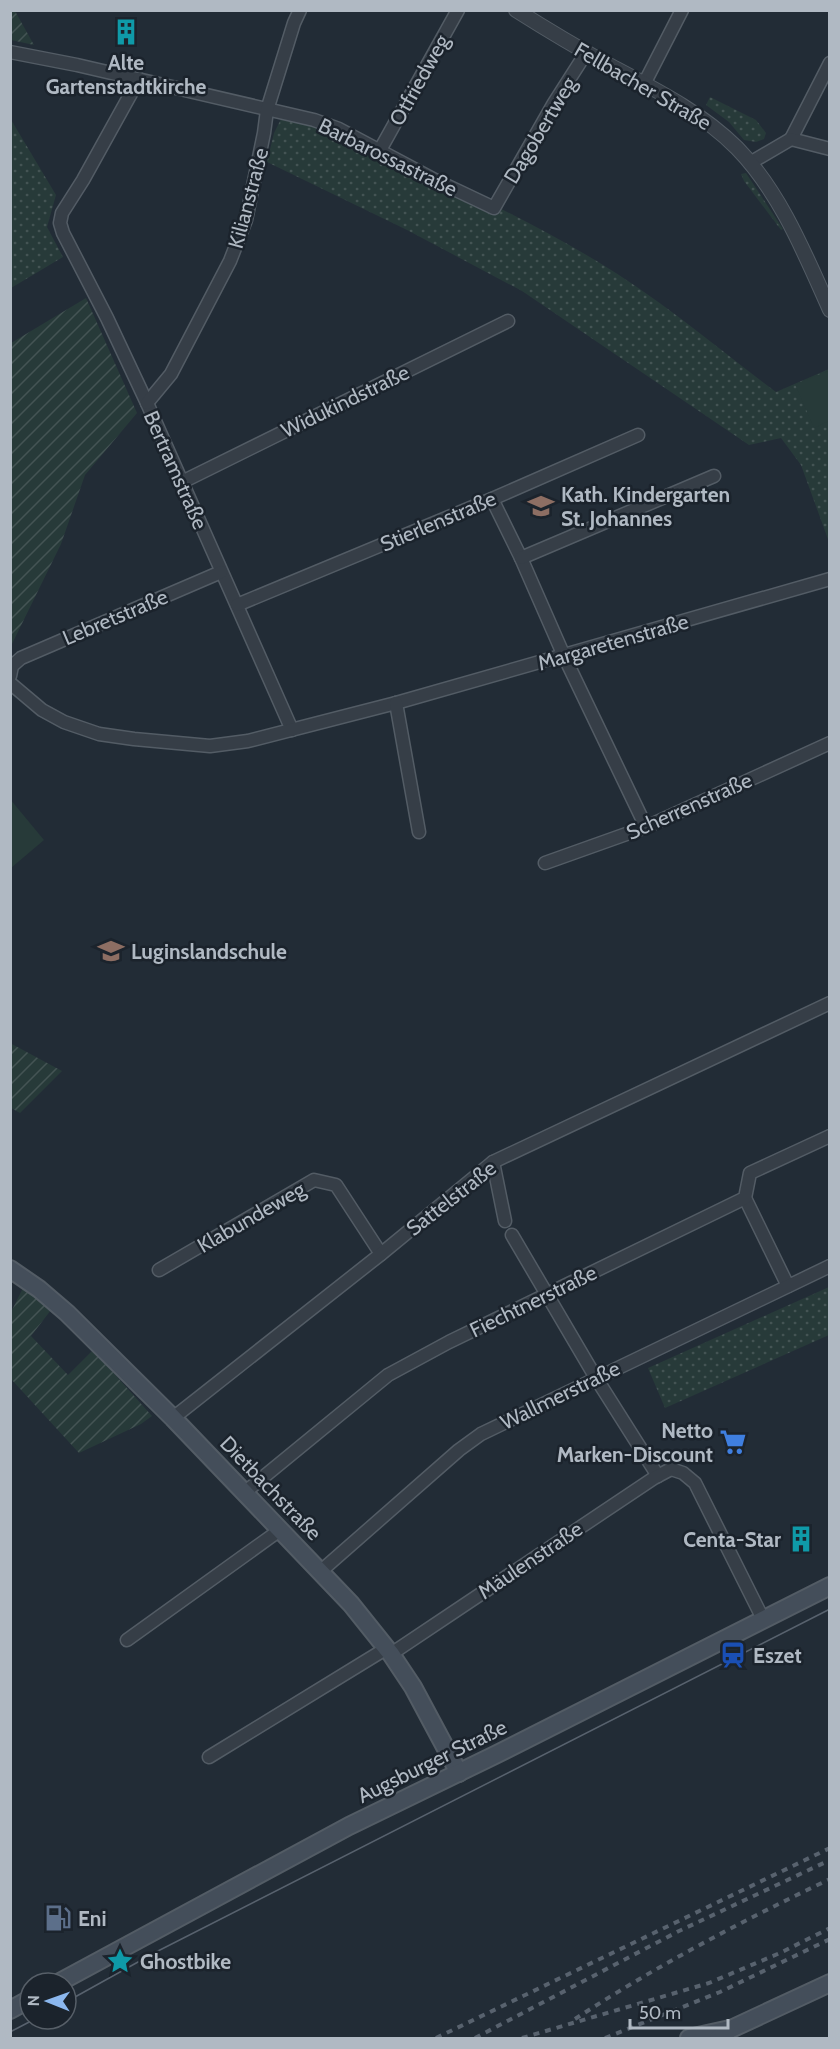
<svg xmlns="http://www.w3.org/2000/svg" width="840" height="2049" viewBox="0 0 840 2049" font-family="Cabin,sans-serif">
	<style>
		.grass { fill: url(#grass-dots) }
		.garden { fill: url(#garden-furrows) }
		.pitch { fill: #273a39 }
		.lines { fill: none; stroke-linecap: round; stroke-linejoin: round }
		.minor-casing { stroke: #535c65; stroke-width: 15 }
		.tertiary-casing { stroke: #535c65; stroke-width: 16 }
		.secondary-casing { stroke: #535c65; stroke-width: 20 }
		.minor { stroke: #363e47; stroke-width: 12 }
		.tertiary { stroke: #363e47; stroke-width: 14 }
		.secondary { stroke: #444e5a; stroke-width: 16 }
		.tram { stroke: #58626e; stroke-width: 1.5 }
		.rail { stroke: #58626e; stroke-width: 4; stroke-dasharray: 6 6; stroke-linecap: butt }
		.labels { text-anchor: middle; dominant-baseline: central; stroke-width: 5; stroke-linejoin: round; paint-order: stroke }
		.poi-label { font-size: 21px; font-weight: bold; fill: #b0b9c3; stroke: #1b232c; text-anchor: start }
		.street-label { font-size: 21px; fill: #b0b9c3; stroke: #1b232c }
	</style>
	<defs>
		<pattern id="grass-dots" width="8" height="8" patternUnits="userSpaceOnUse" patternTransform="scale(1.5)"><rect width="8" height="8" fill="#273a39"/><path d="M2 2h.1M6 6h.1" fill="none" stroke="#445454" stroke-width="1.8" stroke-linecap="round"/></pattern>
		<pattern id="garden-furrows" width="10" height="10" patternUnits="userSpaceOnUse" patternTransform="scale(1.5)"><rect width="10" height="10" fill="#273a39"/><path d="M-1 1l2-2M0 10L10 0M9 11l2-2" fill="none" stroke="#445454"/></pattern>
	</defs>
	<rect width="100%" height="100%" fill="#222c36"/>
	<g class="grass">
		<path d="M 710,97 L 756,120 L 766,133 L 764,139 L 756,142 L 744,140 L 729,122 L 706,105 Z"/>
		<path d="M 10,118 L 56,195 L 47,227 L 63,257 L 11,288 Z"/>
		<path d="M 281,119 L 314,120 C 409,164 505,207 595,260 C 659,298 716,347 776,392 L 829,369 L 829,542 L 801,465 L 781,438 L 749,445 L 522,291 L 407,230 L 267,162 L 274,133 Z"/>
		<path d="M 746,173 L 783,229 L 781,230 L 744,181 L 741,174 Z"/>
		<path d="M 829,1287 L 829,1335 L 665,1408 L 648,1368 Z"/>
	</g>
	<g class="garden">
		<path d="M 10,11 L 15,11 L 34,45 L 11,40 Z"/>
		<path d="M 86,298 L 137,413 L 85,475 L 61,544 L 11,646 L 11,343 Z"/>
		<path d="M 10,1043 L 62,1071 L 20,1113 L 11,1108 Z"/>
		<path d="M 24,1286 L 51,1310 L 31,1336 L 68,1375 L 93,1350 L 152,1416 L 141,1424 L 79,1453 L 11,1379 L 11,1312 Z"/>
	</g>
	<g class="pitch">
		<path d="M 828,371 L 830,375 L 829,421 L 814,428 L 795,384 Z"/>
		<path d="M 10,799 L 44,840 L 11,868 L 10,868 Z"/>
	</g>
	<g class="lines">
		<g class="minor-casing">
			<g id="minor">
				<path d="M 10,52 L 77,65 L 314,120 L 339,129 L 435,180 L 494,208 L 554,103 L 586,53"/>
				<path d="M 139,79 L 83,180 L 62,213 L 60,223 L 63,233 L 107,318 L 147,403 L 292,730"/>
				<path d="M 644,84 L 682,10"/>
				<path d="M 791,139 L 830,63"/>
				<path d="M 380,150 L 458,10"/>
				<path d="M 750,163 L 791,139 L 830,149"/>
				<path d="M 147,403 L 171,374 L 230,261 L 246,220 L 264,133 L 267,110 L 294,23 L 300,10"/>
				<path d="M 182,482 L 508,321"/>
				<path d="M 492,499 L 521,558 L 564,656 L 646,827"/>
				<path d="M 521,558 L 714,476"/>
				<path d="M 237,605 L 492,499 L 638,435"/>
				<path d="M 10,676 L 12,666 L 21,658 L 221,572"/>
				<path d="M 10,683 L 42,710 L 64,722 L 99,734 L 134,739 L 210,746 L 248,741 L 396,703 L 830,579"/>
				<path d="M 396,703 L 419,832"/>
				<path d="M 545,863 L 646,827 L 830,743"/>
				<path d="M 493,1162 L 505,1221"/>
				<path d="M 745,1198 L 788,1286"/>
				<path d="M 512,1235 L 596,1378 L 658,1476"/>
				<path d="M 159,1270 L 314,1180 L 336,1185 L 381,1254"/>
				<path d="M 173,1418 L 381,1254 L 493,1162 L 830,1003"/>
				<path d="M 244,1493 L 388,1375 L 449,1342 L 745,1198 L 750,1173 L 830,1136"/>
				<path d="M 321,1571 L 459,1450 L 481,1434 L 830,1266"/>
				<path d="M 127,1640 L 280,1530"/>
				<path d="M 391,1654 L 654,1478 L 671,1469 L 683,1473 L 695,1483 L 763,1619"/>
				<path d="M 209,1757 L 387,1648"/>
			</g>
		</g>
		<g class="tertiary-casing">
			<path id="tertiary" d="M 516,10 C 546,29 576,47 607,64 C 652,88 700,111 737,148 C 780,192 805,254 830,310"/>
		</g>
		<g class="secondary-casing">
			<g id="secondary">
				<path d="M 10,1269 L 39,1289 L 67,1313 L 173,1418 L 351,1604 L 391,1654 L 413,1687 L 459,1773"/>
				<path d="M 58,1983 L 349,1826 L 495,1755 L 830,1586"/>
				<path d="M 10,2010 L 30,1999"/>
				<path d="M 689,2038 L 730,2029"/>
				<path d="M 718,2038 L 731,2029 L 830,1983"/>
			</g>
		</g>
		<use href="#minor" class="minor"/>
		<use href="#tertiary" class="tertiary"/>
		<use href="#secondary" class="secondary"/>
		<g class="tram">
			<path d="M 66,2002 L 156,1952 L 830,1609"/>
			<path d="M 10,2032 L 35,2019"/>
		</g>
		<g class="rail">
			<path d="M 575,2019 C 656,1966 742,1921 830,1879"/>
			<path d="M 436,2038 L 830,1848"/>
			<path d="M 475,2038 L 679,1931 L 830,1860"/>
			<path d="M 522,2038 L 709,1983 L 780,1953 L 830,1928"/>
			<path d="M 605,2038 L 720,1992 L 830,1939"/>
		</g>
	</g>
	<defs>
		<g id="building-bare" transform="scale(2.07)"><path d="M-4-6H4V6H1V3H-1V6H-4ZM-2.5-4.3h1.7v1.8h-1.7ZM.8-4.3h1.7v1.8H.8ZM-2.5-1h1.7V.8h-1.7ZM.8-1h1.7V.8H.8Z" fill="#0f9aa8" stroke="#1b232c" stroke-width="2.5" paint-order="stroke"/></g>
		<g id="school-bare" transform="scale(2.07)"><path d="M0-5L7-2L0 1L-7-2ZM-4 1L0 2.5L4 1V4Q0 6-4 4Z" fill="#8d6e63" stroke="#1b232c" stroke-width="2.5" paint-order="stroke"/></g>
		<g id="supermarket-bare" transform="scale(2.07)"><path d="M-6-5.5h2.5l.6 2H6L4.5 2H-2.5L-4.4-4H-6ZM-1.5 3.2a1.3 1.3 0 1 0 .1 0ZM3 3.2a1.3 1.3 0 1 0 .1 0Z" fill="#3f7fe0" stroke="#1b232c" stroke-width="2.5" paint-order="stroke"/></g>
		<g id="station-bare" transform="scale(2.07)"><path d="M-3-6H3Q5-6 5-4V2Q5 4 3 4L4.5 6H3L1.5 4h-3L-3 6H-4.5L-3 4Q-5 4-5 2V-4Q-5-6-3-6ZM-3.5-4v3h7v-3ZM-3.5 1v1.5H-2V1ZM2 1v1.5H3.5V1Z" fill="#1a4fb4" stroke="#1b232c" stroke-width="2.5" paint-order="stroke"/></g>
		<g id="fuel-bare" transform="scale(2.07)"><path d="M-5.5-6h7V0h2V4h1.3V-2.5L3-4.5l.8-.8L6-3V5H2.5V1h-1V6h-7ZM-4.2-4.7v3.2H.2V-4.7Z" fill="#5c6f8a" stroke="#1b232c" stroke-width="2.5" paint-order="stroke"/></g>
		<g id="sight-bare" transform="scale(2.07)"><path d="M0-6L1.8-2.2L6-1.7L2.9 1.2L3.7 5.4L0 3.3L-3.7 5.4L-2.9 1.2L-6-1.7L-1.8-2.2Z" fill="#0f9aa8" stroke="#1b232c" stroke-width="2.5" paint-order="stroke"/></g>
	</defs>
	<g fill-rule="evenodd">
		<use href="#building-bare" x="126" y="32"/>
		<use href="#school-bare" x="541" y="506"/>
		<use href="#school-bare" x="111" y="951"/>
		<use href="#supermarket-bare" x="733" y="1442"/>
		<use href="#building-bare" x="801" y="1539"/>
		<use href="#station-bare" x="733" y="1655"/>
		<use href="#fuel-bare" x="58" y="1918"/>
		<use href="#sight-bare" x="120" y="1961"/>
	</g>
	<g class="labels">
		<g class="poi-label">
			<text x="126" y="62" text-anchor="middle">Alte<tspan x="126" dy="24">Gartenstadtkirche</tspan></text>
			<text x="561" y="494">Kath. Kindergarten<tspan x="561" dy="24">St. Johannes</tspan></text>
			<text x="131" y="951">Luginslandschule</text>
			<text x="713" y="1430" text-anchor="end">Netto<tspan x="713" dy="24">Marken-Discount</tspan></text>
			<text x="781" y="1539" text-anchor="end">Centa-Star</text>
			<text x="753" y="1655">Eszet</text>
			<text x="78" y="1918">Eni</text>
			<text x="140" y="1961">Ghostbike</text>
		</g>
		<g class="street-label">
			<text transform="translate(419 80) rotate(-61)">Otfriedweg</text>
			<text transform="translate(643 86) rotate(30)">Fellbacher Straße</text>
			<text transform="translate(540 130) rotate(-59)">Dagobertweg</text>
			<text transform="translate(388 157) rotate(26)">Barbarossastraße</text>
			<text transform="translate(248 198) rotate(-75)">Kilianstraße</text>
			<text transform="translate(345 401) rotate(-26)">Widukindstraße</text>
			<text transform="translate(176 470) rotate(66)">Bertramstraße</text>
			<text transform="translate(438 521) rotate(-23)">Stierlenstraße</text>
			<text transform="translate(115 617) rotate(-23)">Lebretstraße</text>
			<text transform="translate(613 642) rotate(-16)">Margaretenstraße</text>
			<text transform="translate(689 806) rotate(-24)">Scherrenstraße</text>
			<text transform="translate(451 1198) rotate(-38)">Sattelstraße</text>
			<text transform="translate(251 1217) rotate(-30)">Klabundeweg</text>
			<text transform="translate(533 1301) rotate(-26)">Fiechtnerstraße</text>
			<text transform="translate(560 1395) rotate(-26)">Wallmerstraße</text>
			<text transform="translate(271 1488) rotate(46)">Dietbachstraße</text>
			<text transform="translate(530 1560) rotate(-34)">Mäulenstraße</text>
			<text transform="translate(432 1761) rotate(-26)">Augsburger Straße</text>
		</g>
	</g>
	<rect width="840" height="2049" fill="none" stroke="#b0b9c3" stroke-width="24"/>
	<g transform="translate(48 2001) rotate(271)"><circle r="28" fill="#1b232c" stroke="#575f68" stroke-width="1.5"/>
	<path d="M0-4.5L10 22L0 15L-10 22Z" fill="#8bb7ee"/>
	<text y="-9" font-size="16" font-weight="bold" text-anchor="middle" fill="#b0b9c3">N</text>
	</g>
	<path d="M630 2019v9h98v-9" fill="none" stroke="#b0b9c3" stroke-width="3"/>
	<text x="639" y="2019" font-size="18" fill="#b0b9c3" stroke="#1b232c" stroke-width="4.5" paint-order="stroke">50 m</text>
</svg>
